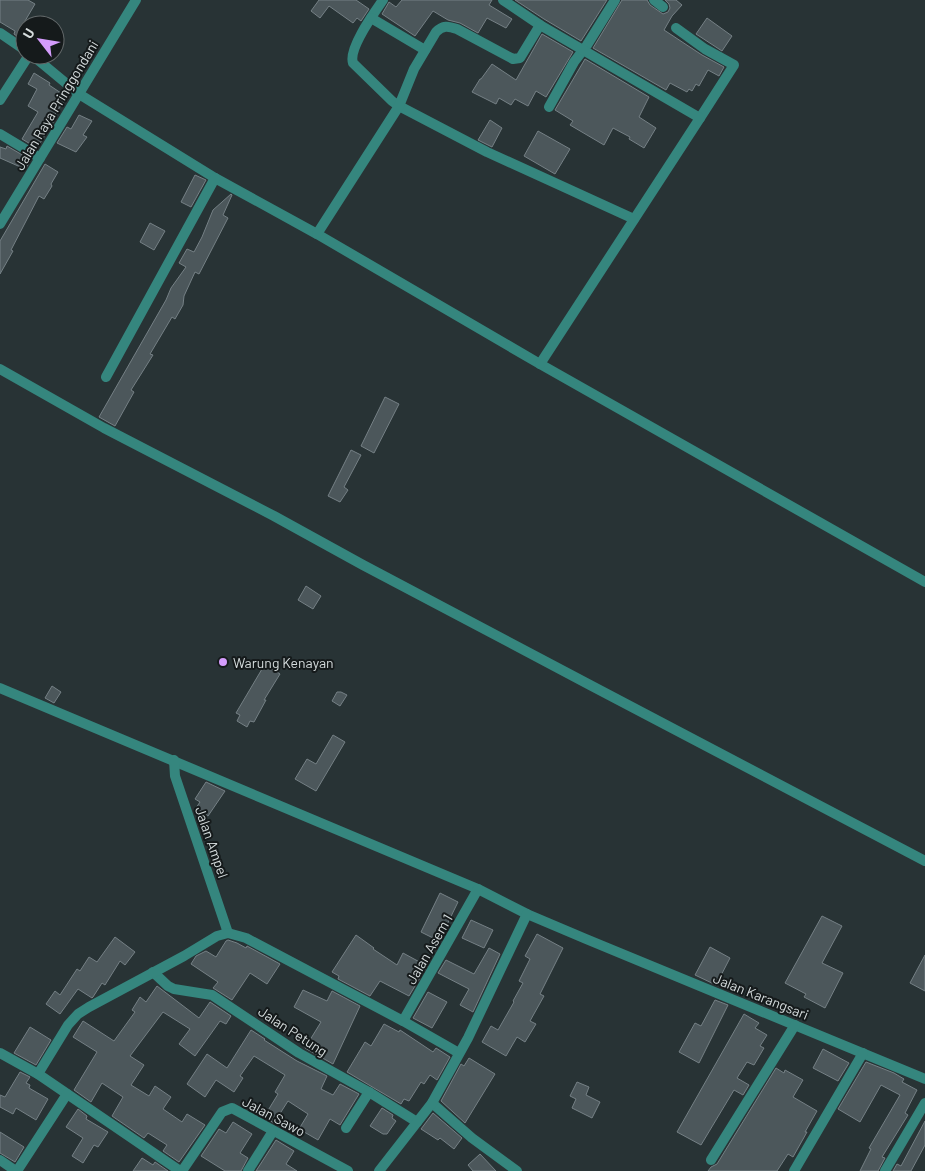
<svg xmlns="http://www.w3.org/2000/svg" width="925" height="1171" viewBox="0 0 925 1171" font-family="Barlow,sans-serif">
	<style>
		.building { fill: #4c575b; stroke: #758085 }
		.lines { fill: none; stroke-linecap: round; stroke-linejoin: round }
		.minor { stroke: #35867e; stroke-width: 10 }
		.poi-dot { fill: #d49cfc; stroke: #151a1b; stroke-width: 2 }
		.labels { text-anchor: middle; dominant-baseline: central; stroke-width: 4; stroke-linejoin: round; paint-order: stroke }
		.street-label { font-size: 14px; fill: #d5dcdd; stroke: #151a1b }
		.poi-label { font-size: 14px; fill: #d5dcdd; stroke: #151a1b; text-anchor: start }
	</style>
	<rect width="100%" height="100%" fill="#283335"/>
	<g class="building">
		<path d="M 0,0 L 28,0 L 35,4 L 25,21 L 25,42 L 14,34 L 15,31 L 0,22 Z"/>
		<path d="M 319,0 L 356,0 L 369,9 L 361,21 L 357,18 L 353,23 L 329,6 L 320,18 L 311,11 Z"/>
		<path d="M 402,0 L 492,0 L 489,5 L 512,19 L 506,28 L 487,18 L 478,33 L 460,23 L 448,20 L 433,11 L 415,36 L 382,14 L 389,2 L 396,7 Z"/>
		<path d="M 515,0 L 607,0 L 581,41 L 544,19 Z"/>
		<path d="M 622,0 L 647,0 L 650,5 L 663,14 L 668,12 L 670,8 L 669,4 L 665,0 L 676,0 L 682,5 L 672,16 L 664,30 L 702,55 L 724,67 L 719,76 L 708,70 L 699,86 L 696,84 L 692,91 L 689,89 L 687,92 L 670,83 L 666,90 L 593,48 Z"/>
		<path d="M 707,18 L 732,36 L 722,51 L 696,34 Z"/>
		<path d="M 542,34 L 573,52 L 546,97 L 536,91 L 528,106 L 515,99 L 511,105 L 499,98 L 496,104 L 472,92 L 480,79 L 481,79 L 492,64 L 516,80 Z"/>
		<path d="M 585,59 L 649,97 L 639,117 L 656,128 L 644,148 L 629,139 L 630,137 L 613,128 L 604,145 L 570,125 L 573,121 L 555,110 Z"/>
		<path d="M 34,73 L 50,83 L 49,85 L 67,97 L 53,117 L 55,118 L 53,121 L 54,121 L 37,148 L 22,139 L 38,112 L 28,106 L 37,89 L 28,84 Z"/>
		<path d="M 79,115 L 92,121 L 83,135 L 87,137 L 76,152 L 57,143 L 67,127 L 71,129 Z"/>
		<path d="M 490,120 L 502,128 L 492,147 L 478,140 Z"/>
		<path d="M 538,131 L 570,149 L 555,174 L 524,156 Z"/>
		<path d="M 7,146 L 31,160 L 25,169 L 0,158 L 0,147 L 6,149 Z"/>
		<path d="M 45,164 L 58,172 L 51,184 L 52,186 L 44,199 L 39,196 L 11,250 L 13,251 L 0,274 L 0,241 Z"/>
		<path d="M 195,175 L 206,180 L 191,207 L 181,202 Z"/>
		<path d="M 231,194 L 232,195 L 223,215 L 228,218 L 199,274 L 195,272 L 184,296 L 183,305 L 175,319 L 172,317 L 150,354 L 153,355 L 131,390 L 134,392 L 115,426 L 99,417 L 166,300 L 171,288 L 186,267 L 179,263 L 187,249 L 194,252 L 202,237 L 213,210 Z"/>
		<path d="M 150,223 L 165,231 L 154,250 L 140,242 Z"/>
		<path d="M 385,397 L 399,404 L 374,453 L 361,446 Z"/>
		<path d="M 351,450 L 361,455 L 344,487 L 348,490 L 340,502 L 328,496 Z"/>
		<path d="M 306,586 L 321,596 L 313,609 L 298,600 Z"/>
		<path d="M 265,664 L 280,674 L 264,700 L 266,700 L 254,722 L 250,721 L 247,727 L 237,721 L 240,715 L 236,713 Z"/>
		<path d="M 52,686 L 61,692 L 54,703 L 45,698 Z"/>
		<path d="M 337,692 L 341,692 L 347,695 L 340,706 L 332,701 Z"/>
		<path d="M 333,735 L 345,742 L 316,791 L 295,779 L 307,759 L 316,764 Z"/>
		<path d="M 206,782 L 225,791 L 208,816 L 196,808 L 200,802 L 195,799 Z"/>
		<path d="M 440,893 L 458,902 L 439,941 L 421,932 Z"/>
		<path d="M 822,916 L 842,926 L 822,963 L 843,973 L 825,1008 L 804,997 L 806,994 L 785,983 Z"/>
		<path d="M 471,920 L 493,930 L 484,948 L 462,938 Z"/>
		<path d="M 537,934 L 563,948 L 540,994 L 544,996 L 530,1021 L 536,1024 L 525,1042 L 517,1037 L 506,1056 L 482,1042 L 491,1026 L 498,1030 L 514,1002 L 513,1001 L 523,983 L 519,981 L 530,959 L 525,956 Z"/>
		<path d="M 356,935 L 374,948 L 373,949 L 397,965 L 403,953 L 427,966 L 409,996 L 380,981 L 370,996 L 338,979 L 339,976 L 332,972 Z"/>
		<path d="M 115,937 L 135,952 L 125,965 L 120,961 L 105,985 L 102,983 L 93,997 L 92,998 L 78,989 L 60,1014 L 46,1004 L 55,991 L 60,995 L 77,969 L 80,971 L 89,957 L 97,962 Z"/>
		<path d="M 228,940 L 237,943 L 246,948 L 247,946 L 280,964 L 267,984 L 250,973 L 232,1000 L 213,988 L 218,982 L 191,964 L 196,956 L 206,951 L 216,957 L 226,941 Z"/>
		<path d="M 710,947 L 730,958 L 716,985 L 695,975 Z"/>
		<path d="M 489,948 L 500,954 L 473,1012 L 460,1005 L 469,989 L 438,973 L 446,960 L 474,974 Z"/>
		<path d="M 925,955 L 925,991 L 910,983 Z"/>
		<path d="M 157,986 L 199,1018 L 210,1002 L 231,1016 L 226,1024 L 220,1021 L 195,1056 L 179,1044 L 190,1029 L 163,1012 L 130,1056 L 144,1065 L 131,1085 L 149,1096 L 155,1086 L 171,1097 L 163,1109 L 182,1122 L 187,1114 L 205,1125 L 179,1162 L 163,1151 L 167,1145 L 148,1133 L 144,1138 L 112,1116 L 123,1097 L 102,1083 L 91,1102 L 74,1090 L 97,1052 L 73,1037 L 83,1021 L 114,1041 L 135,1012 L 132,1010 L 140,997 L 146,1002 Z"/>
		<path d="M 303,990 L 327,1001 L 332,991 L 360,1006 L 333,1064 L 305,1048 L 321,1022 L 294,1007 Z"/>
		<path d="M 428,992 L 447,1002 L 432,1028 L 413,1018 Z"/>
		<path d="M 715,1000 L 728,1005 L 699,1063 L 679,1052 L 695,1023 L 701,1026 Z"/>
		<path d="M 744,1014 L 759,1023 L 755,1028 L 767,1035 L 760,1046 L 764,1048 L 754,1065 L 747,1062 L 737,1078 L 749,1085 L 743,1095 L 734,1090 L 701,1145 L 677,1132 Z"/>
		<path d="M 384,1024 L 399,1032 L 400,1030 L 433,1052 L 436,1048 L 450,1057 L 437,1080 L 430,1075 L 424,1084 L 421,1082 L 409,1101 L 404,1099 L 401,1104 L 347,1072 L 365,1042 L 371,1046 Z"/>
		<path d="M 30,1027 L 51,1040 L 36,1065 L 14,1053 Z"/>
		<path d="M 251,1030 L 265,1039 L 264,1040 L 297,1061 L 327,1076 L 321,1089 L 333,1095 L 340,1084 L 359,1094 L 340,1125 L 330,1119 L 318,1140 L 299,1129 L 308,1114 L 288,1101 L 274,1123 L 264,1117 L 278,1094 L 275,1092 L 285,1075 L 254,1056 L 240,1076 L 243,1078 L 234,1092 L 216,1080 L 205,1097 L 187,1084 L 207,1054 L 227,1068 Z"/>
		<path d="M 823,1049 L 849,1063 L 838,1081 L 813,1068 Z"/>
		<path d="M 469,1058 L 495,1074 L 465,1123 L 441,1101 L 461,1064 L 464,1066 Z"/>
		<path d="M 866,1062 L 894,1073 L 904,1079 L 902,1082 L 917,1090 L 905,1113 L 908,1115 L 882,1157 L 885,1158 L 878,1171 L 860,1171 L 871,1149 L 869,1148 L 900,1095 L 881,1085 L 860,1122 L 838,1109 Z"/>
		<path d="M 776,1068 L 784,1073 L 785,1070 L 803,1080 L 793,1097 L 817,1111 L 805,1132 L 807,1132 L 793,1157 L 788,1154 L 777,1171 L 708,1171 L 711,1167 L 717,1164 Z"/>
		<path d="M 20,1072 L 30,1077 L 26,1083 L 30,1085 L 29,1088 L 48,1099 L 36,1120 L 16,1108 L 13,1114 L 0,1107 L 0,1095 L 5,1097 Z"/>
		<path d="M 577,1082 L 589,1087 L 586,1095 L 600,1102 L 592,1118 L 572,1108 L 576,1099 L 570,1096 Z"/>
		<path d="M 382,1108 L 393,1115 L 392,1118 L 396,1121 L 387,1134 L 383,1134 L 370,1126 Z"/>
		<path d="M 78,1109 L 87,1116 L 86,1119 L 108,1132 L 98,1147 L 94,1145 L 83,1163 L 72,1156 L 83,1138 L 66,1127 Z"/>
		<path d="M 433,1113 L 462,1138 L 454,1149 L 440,1138 L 438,1140 L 421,1129 Z"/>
		<path d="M 925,1121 L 925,1145 L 911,1171 L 893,1171 L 897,1164 L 901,1166 Z"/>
		<path d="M 233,1122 L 252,1134 L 240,1153 L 248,1158 L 241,1171 L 225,1171 L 201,1156 L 219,1129 L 226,1133 Z"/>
		<path d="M 0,1132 L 24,1147 L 15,1162 L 0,1153 Z"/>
		<path d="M 276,1140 L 294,1151 L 286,1164 L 297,1171 L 256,1171 Z"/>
		<path d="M 480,1154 L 496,1171 L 473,1171 L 468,1165 Z"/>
		<path d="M 142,1158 L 153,1165 L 155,1162 L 168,1171 L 133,1171 Z"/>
	</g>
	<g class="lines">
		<g class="minor">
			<path d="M 383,0 C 374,13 348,49 353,63 L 392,101 L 399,106 L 487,152 L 634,219"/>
			<path d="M 503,0 L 540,25"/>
			<path d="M 654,0 L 663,7"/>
			<path d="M 371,18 L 425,50"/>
			<path d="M 676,28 L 705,49 L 734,65 L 700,118"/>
			<path d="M 0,33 L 25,50"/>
			<path d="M 32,55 L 79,94 L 215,178 L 317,234 L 540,364 L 925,582"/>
			<path d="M 0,100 L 29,55"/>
			<path d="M 549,107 L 574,62 L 587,45 L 615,0"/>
			<path d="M 0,134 L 40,158"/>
			<path d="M 0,224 L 136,0"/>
			<path d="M 317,234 L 399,106 L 414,69 L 436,32 C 443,25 448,26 457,29 L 513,59 L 520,58 L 540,25 L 700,118 L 540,364"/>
			<path d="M 0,369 L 104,428 L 274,516 L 363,565 L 590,685 L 925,861"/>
			<path d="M 106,377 L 215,178"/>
			<path d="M 0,688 L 478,889 L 527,914 L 586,939 L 925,1079"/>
			<path d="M 174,760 L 175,776 L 228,933"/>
			<path d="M 153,972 L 168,986 L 174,989 L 212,995 L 299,1053 L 369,1092 L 417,1122"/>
			<path d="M 403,1021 L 478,889"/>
			<path d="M 0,1053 L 38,1074 L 180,1171"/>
			<path d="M 38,1074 L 68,1025 L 78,1014 L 89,1007 L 184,956 L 217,936 L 228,933 L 246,938 L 403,1021 L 459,1053"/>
			<path d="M 432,1103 L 472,1138 L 517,1171"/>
			<path d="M 346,1128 L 369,1092"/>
			<path d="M 0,1160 L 16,1171"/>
			<path d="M 711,1160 L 795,1025"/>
			<path d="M 17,1171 L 67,1094"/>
			<path d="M 182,1171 L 222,1112 L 232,1108 L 348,1171"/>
			<path d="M 248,1171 L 273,1131"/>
			<path d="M 379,1171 L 432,1103 L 468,1038 L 527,914"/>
			<path d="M 794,1171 L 863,1053"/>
			<path d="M 885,1171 L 925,1103"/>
		</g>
	</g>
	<circle class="poi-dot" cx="223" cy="662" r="5"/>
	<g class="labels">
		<g class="street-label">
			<text transform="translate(56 105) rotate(-59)">Jalan Raya Pringgondani</text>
			<text transform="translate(212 842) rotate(71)">Jalan Ampel</text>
			<text transform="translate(429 949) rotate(-60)">Jalan Asem 1</text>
			<text transform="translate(761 996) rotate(22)">Jalan Karangsari</text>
			<text transform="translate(293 1031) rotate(33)">Jalan Petung</text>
			<text transform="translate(274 1116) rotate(28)">Jalan Sawo</text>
		</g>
		<g class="poi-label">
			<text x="233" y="662">Warung Kenayan</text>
		</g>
	</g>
	<g transform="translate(40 40) rotate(301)"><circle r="24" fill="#151a1b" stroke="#626869"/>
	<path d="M0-4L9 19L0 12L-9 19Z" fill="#d49cfc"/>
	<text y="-8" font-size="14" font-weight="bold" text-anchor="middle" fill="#d5dcdd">U</text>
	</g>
</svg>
